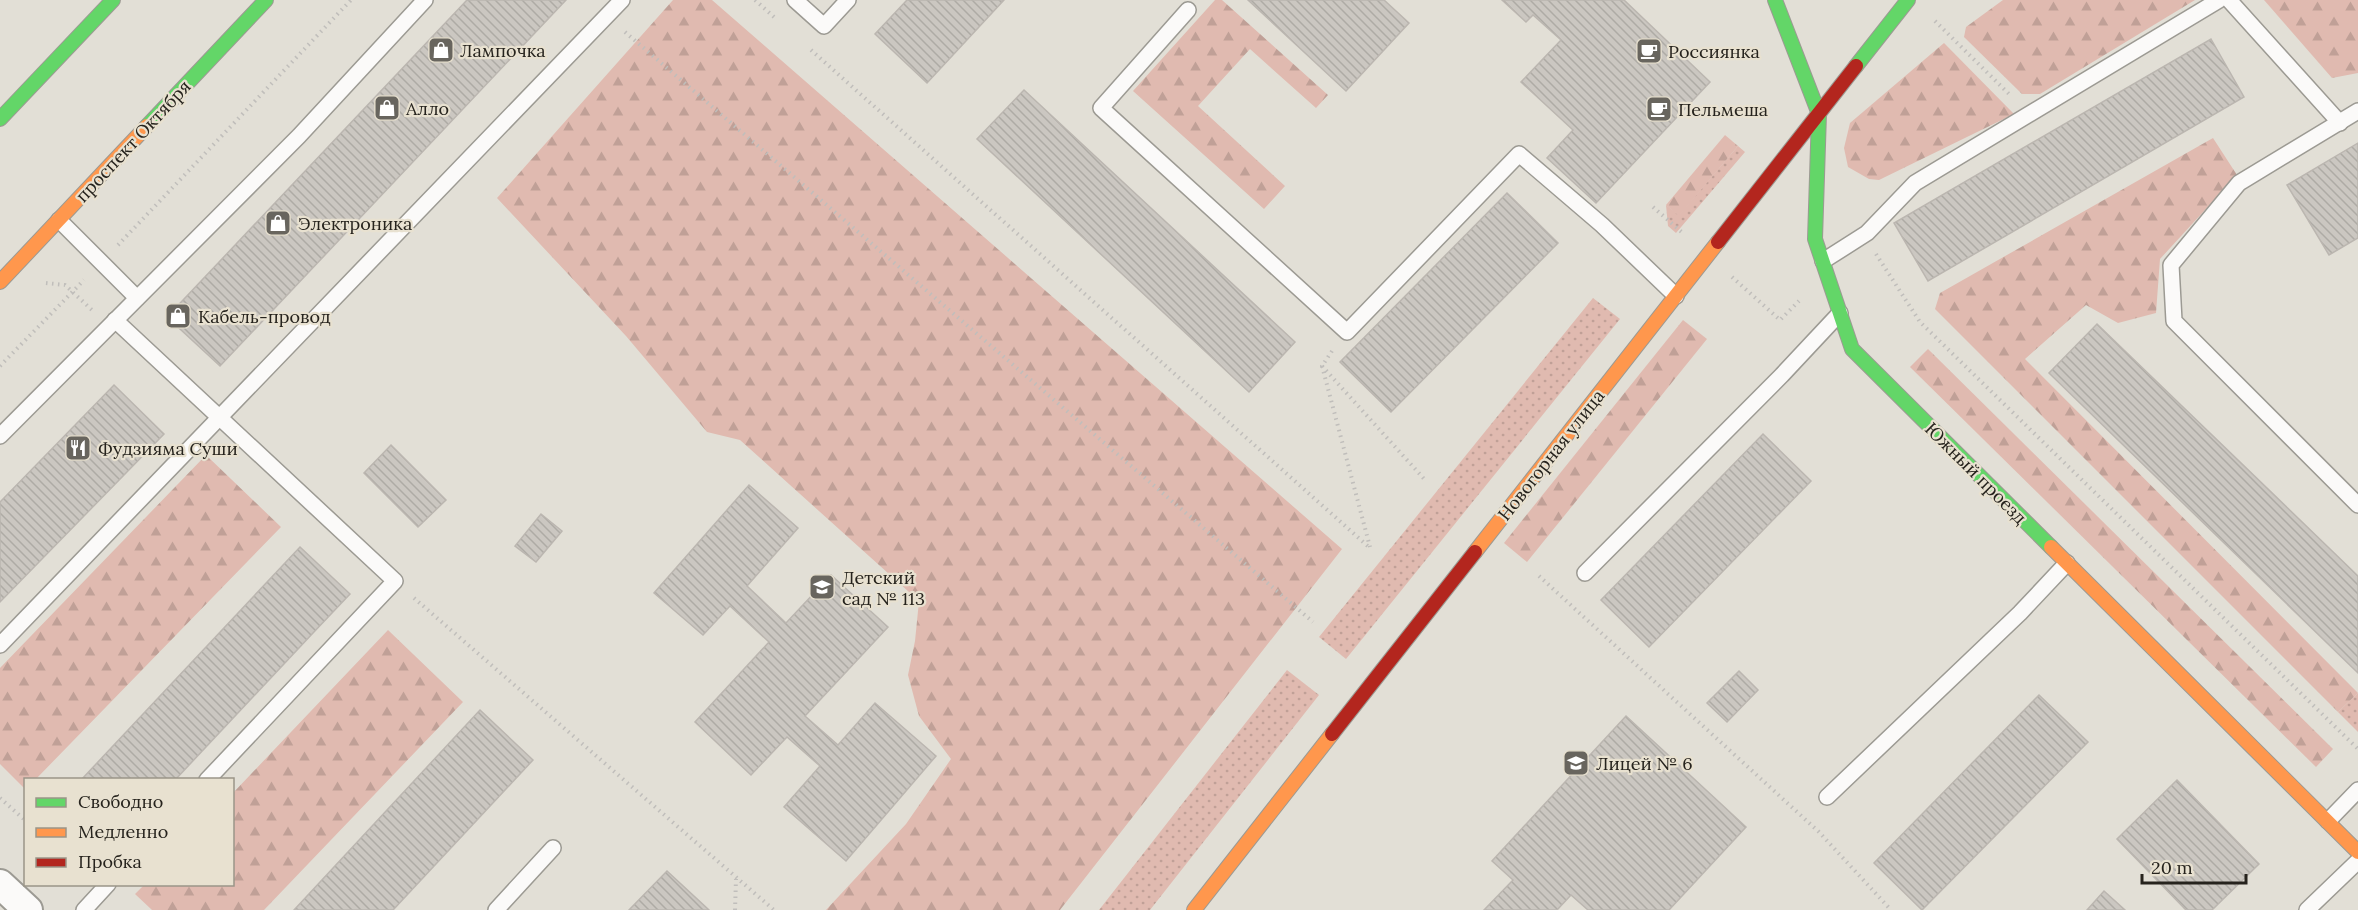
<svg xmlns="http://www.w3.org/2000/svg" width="2358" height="910" viewBox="0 0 2358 910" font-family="Lora,serif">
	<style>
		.grass { fill: url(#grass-dots) }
		.forest { fill: url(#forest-firs) }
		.building { fill: url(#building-back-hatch); stroke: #bbb6b0; stroke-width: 1.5 }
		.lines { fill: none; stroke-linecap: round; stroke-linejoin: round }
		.lane-casing { stroke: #9c9a93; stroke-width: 18 }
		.street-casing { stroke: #9c9a93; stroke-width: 32 }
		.fast-casing { stroke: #9c9a93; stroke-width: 16 }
		.slow-casing { stroke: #9c9a93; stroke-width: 16 }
		.jam-casing { stroke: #9c9a93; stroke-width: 16 }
		.path { stroke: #c0bebb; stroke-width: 4; stroke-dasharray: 1.5 4.5; stroke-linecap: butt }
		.lane { stroke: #fbfaf9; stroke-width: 15 }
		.street { stroke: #fbfaf9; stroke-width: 28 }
		.fast { stroke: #63d668; stroke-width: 14 }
		.slow { stroke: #ff974d; stroke-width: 14 }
		.jam { stroke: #b3261e; stroke-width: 14 }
		.labels { text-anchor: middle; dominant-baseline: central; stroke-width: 4.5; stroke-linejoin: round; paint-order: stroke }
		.poi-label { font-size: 18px; fill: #26231d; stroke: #e8e1d0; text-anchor: start }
		.street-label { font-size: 18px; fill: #26231d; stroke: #e8e1d0 }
	</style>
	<defs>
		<pattern id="grass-dots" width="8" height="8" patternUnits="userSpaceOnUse" patternTransform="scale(1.5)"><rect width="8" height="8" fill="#e0bab0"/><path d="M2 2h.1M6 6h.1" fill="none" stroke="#c0a097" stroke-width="1.8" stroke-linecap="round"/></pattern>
		<pattern id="forest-firs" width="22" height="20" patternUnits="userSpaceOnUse" patternTransform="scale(1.5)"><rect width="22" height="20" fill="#e0bab0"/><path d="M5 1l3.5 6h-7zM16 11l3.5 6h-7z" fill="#c0a097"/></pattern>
		<pattern id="building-back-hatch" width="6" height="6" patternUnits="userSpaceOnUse" patternTransform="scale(1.5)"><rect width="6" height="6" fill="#cbc7c1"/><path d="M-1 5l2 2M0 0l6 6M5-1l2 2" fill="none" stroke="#aeaba5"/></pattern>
	</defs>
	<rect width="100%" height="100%" fill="#e2dfd6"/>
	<g class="grass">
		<path d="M 1738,146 L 1745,152 L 1676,233 L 1668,226 L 1666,205 L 1679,215 Z"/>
		<path d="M 1593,298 L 1620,319 L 1346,659 L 1319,637 Z"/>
		<path d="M 1287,670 L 1319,695 L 1150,910 L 1099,910 Z"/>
		<path d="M 2358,693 L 2358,732 L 2338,712 Z"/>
	</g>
	<g class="forest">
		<path d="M 673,0 L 712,0 L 1342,549 L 1060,910 L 826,910 L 906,824 L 951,759 L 919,716 L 908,675 L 915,641 L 919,601 L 740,440 L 707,432 L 626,336 L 497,198 Z"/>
		<path d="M 1215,0 L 1222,0 L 1328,95 L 1316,108 L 1250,49 L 1198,106 L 1285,186 L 1264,209 L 1133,91 Z"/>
		<path d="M 2003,0 L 2195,0 L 2040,94 L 2022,94 L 1964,37 L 1966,27 Z"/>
		<path d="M 2264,0 L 2358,0 L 2358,73 L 2332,78 Z"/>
		<path d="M 1944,43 L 2014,114 L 1879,180 L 1869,179 L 1848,167 L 1844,148 L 1850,123 Z"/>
		<path d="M 1725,135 L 1738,146 L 1679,216 L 1666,205 Z"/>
		<path d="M 2213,138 L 2237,175 L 2160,259 L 2156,313 L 2118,323 L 2086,305 L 2025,359 L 2358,693 L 2338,712 L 1935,309 L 1940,293 Z"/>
		<path d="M 1683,320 L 1707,339 L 1527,562 L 1504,543 Z"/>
		<path d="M 1928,349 L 2333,749 L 2316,767 L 1910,367 Z"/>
		<path d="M 206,455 L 281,527 L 36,779 L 26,780 L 25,789 L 0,764 L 0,668 Z"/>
		<path d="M 388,630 L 463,702 L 264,910 L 152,910 L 135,894 L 144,885 L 232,884 L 233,793 Z"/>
	</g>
	<g class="building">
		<path d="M 467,0 L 566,0 L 220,366 L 167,317 Z"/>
		<path d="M 907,0 L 1004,0 L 927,83 L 875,34 Z"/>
		<path d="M 1248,0 L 1384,0 L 1409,23 L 1346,91 Z"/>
		<path d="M 1502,0 L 1624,0 L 1710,82 L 1596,203 L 1547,158 L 1573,130 L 1521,82 L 1561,40 L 1533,15 L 1526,22 Z"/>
		<path d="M 2211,39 L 2244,97 L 1928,281 L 1894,223 Z"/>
		<path d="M 1024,90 L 1295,342 L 1249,392 L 977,139 Z"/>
		<path d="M 2358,143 L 2358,238 L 2329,255 L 2287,185 Z"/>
		<path d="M 1507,193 L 1558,243 L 1391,412 L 1340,362 Z"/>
		<path d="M 2097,324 L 2358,576 L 2358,673 L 2049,373 Z"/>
		<path d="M 114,385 L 164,434 L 0,602 L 0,502 Z"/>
		<path d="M 1763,434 L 1811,481 L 1649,647 L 1601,600 Z"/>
		<path d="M 391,445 L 446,500 L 418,527 L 364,473 Z"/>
		<path d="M 749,485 L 798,528 L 747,586 L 786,623 L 831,575 L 888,627 L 805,716 L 838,745 L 875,703 L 936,756 L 846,861 L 784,807 L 820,766 L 787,737 L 751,775 L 695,722 L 769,642 L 730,606 L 703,635 L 654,593 Z"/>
		<path d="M 541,514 L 562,531 L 536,562 L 515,546 Z"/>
		<path d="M 300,547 L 350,594 L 313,633 L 175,780 L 81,780 Z"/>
		<path d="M 1739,671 L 1758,690 L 1727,722 L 1707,703 Z"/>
		<path d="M 2039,695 L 2088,742 L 1922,910 L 1874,863 Z"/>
		<path d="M 480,710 L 533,760 L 393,910 L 294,910 Z"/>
		<path d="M 1626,716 L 1746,827 L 1669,910 L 1588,910 L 1571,895 L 1557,910 L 1484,910 L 1513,880 L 1492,861 Z"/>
		<path d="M 2177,780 L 2259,864 L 2212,910 L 2186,910 L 2117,839 Z"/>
		<path d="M 667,871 L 709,910 L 629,910 Z"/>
		<path d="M 2104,891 L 2125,910 L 2087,910 Z"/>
	</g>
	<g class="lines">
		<g class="lane-casing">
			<g id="lane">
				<path d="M 795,0 L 824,26 L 848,0"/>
				<path d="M 2229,0 L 2340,123"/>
				<path d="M 1188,10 L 1101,108 L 1347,332 L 1519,154 L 1602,225 L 1676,296"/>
				<path d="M 2358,111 L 2239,183 L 2171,265 L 2174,321 L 2358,505"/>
				<path d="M 59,220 L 137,298"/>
				<path d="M 1823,261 L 1867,233 L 1915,183 L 2219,0"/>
				<path d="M 115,320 L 395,581 L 207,780"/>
				<path d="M 0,436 L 299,136 L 425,0"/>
				<path d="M 1585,573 L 1782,375 L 1840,313"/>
				<path d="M 0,645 L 622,0"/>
				<path d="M 1827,797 L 2020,613 L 2067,563"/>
				<path d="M 2328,821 L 2358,790"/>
				<path d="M 84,910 L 108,884"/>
				<path d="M 496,910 L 553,848"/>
				<path d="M 2307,910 L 2358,861"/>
			</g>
		</g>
		<g class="street-casing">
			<path id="street" d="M 0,884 L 28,910"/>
		</g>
		<g class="fast-casing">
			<g id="fast">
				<path d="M 1775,0 L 1819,114 L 1815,239 L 1852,349 L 2051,547"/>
				<path d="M 1856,66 L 1908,0"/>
				<path d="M 0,119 L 113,0"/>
				<path d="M 147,126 L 266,0"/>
			</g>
		</g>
		<g class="slow-casing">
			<g id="slow">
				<path d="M 0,282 L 147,126"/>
				<path d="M 2051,547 L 2358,852"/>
				<path d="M 1475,552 L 1718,242"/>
				<path d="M 1194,910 L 1332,734"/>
			</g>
		</g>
		<g class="jam-casing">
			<g id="jam">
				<path d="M 1718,242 L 1856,66"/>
				<path d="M 1332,734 L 1475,552"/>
			</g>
		</g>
		<g class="path">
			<path d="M 755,0 L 774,17"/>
			<path d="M 1935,21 L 2011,96"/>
			<path d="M 625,32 L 1313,622"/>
			<path d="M 811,50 L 1370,548"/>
			<path d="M 1653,207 L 1684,234"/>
			<path d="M 118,245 L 351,0"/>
			<path d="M 1876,254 L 1920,322 L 2358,749"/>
			<path d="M 1732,277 L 1780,320 L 1799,301"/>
			<path d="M 46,283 L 65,285 L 92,310"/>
			<path d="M 1332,351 L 1322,366 L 1370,547"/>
			<path d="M 0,366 L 84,280"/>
			<path d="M 1322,366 L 1426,481"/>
			<path d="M 1539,576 L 1819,832 L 1891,910"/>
			<path d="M 414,598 L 774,910"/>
			<path d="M 0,798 L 26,821"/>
			<path d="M 735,910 L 736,879"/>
		</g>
		<use href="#lane" class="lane"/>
		<use href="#street" class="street"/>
		<use href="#fast" class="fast"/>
		<use href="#slow" class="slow"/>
		<use href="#jam" class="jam"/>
	</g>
	<defs>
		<g id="shop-square" transform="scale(1.35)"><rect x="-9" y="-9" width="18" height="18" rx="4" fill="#68655e" stroke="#e8e1d0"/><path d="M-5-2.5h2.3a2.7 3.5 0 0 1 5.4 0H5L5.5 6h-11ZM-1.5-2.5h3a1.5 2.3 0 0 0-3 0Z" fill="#fff"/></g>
		<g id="cafe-square" transform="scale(1.35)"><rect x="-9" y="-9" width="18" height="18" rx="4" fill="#68655e" stroke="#e8e1d0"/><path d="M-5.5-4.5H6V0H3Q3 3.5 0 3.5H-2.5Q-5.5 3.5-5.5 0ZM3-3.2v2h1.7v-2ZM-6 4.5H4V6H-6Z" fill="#fff"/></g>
		<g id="restaurant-square" transform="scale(1.35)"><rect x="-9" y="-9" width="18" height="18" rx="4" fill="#68655e" stroke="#e8e1d0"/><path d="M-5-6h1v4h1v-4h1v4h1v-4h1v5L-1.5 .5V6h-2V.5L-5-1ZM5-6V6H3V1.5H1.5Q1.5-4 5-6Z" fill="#fff"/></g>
		<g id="school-square" transform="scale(1.35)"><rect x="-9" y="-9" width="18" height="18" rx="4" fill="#68655e" stroke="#e8e1d0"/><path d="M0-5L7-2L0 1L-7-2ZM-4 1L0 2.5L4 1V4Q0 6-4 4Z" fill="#fff"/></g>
	</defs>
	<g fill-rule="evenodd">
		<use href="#shop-square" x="441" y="50"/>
		<use href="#cafe-square" x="1649" y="51"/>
		<use href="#shop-square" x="387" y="108"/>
		<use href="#cafe-square" x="1659" y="109"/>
		<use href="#shop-square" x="278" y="223"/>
		<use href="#shop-square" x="178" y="316"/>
		<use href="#restaurant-square" x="78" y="448"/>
		<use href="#school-square" x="822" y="587"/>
		<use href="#school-square" x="1576" y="763"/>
	</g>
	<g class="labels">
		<g class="poi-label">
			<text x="460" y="50">Лампочка</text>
			<text x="1668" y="51">Россиянка</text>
			<text x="406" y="108">Алло</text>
			<text x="1678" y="109">Пельмеша</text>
			<text x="298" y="223">Электроника</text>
			<text x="198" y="316">Кабель-провод</text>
			<text x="98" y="448">Фудзияма Суши</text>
			<text x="842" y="577">Детский<tspan x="842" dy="21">сад № 113</tspan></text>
			<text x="1596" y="763">Лицей № 6</text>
		</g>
		<g class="street-label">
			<text transform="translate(133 141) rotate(-47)">проспект Октября</text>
			<text transform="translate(1551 455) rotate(-52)">Новогорная улица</text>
			<text transform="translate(1976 473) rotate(45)">Южный проезд</text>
		</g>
	</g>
	<rect x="24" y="778" width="210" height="108" fill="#e8e1d0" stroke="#9a9588" stroke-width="1.5"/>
	<rect x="36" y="798" width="30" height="9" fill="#63d668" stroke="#9a9588" stroke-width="1.5"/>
	<text x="78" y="808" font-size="18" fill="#26231d">Свободно</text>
	<rect x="36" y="828" width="30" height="9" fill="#ff974d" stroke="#9a9588" stroke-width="1.5"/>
	<text x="78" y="838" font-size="18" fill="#26231d">Медленно</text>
	<rect x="36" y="858" width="30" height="9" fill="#b3261e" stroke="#9a9588" stroke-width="1.5"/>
	<text x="78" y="868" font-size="18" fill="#26231d">Пробка</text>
	<path d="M2142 874v9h104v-9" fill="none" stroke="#26231d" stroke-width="3"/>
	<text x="2151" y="874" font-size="18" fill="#26231d" stroke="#e8e1d0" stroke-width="4.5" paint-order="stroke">20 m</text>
</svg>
